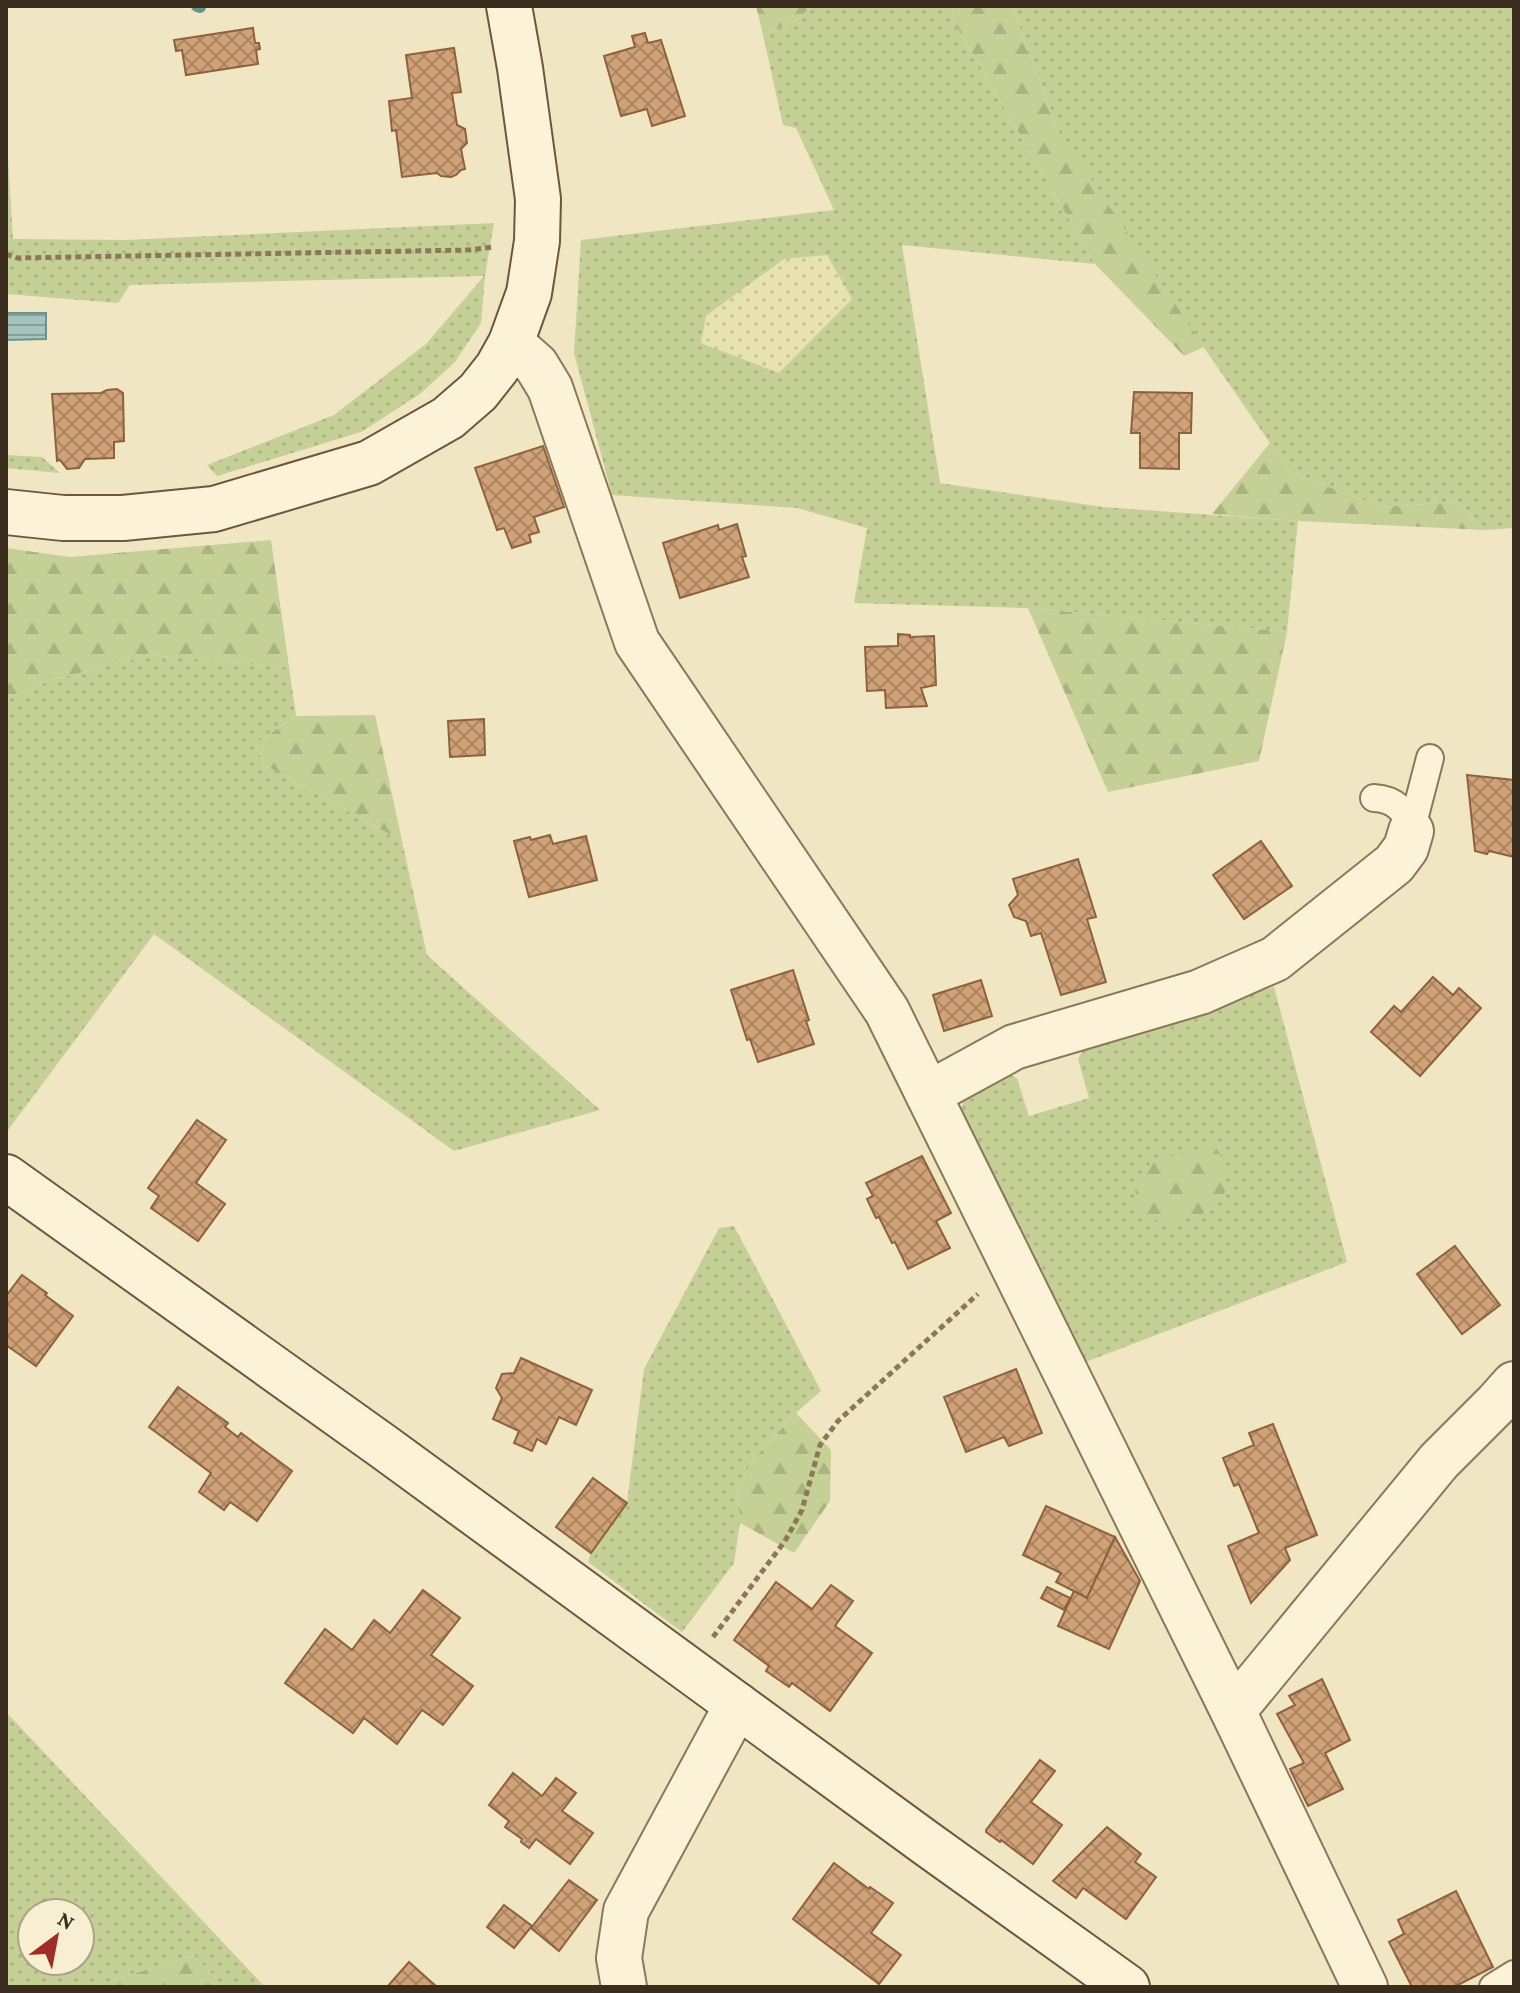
<svg xmlns="http://www.w3.org/2000/svg" width="1520" height="1993" viewBox="0 0 1520 1993" font-family="'Crimson Pro',serif">
	<style>
		.farmland { fill: url(#farmland-dots) }
		.grass { fill: url(#grass-dots); fill-rule: evenodd }
		.forest { fill: url(#forest-firs) }
		.water { fill: url(#water-rules); stroke: #6b938b; stroke-width: 2 }
		.lines { fill: none; stroke-linecap: round; stroke-linejoin: round }
		.stream { stroke: #6b938b; stroke-width: 12 }
		.building { fill: url(#building-cross-hatch); stroke: #8d623d; stroke-width: 2 }
		.lane-casing { stroke: #8c7759; stroke-width: 30 }
		.street-casing { stroke: #8c7759; stroke-width: 48 }
		.secondary-casing { stroke: #6e583c; stroke-width: 48 }
		.path { stroke: #8c7759; stroke-width: 5; stroke-dasharray: 6 4; stroke-linecap: butt }
		.lane { stroke: #fbf2d7; stroke-width: 26 }
		.street { stroke: #fbf2d7; stroke-width: 44 }
		.secondary { stroke: #fbf2d7; stroke-width: 44 }
	</style>
	<defs>
		<pattern id="farmland-dots" width="8" height="8" patternUnits="userSpaceOnUse" patternTransform="scale(2)"><rect width="8" height="8" fill="#e7e2b0"/><path d="M2 2h.1M6 6h.1" fill="none" stroke="#c7c297" stroke-width="1.8" stroke-linecap="round"/></pattern>
		<pattern id="grass-dots" width="8" height="8" patternUnits="userSpaceOnUse" patternTransform="scale(2)"><rect width="8" height="8" fill="#c5d096"/><path d="M2 2h.1M6 6h.1" fill="none" stroke="#aab381" stroke-width="1.8" stroke-linecap="round"/></pattern>
		<pattern id="forest-firs" width="22" height="20" patternUnits="userSpaceOnUse" patternTransform="scale(2)"><rect width="22" height="20" fill="#c5d096"/><path d="M5 1l3.5 6h-7zM16 11l3.5 6h-7z" fill="#aab381"/></pattern>
		<pattern id="water-rules" width="6" height="5" patternUnits="userSpaceOnUse" patternTransform="scale(2)"><rect width="6" height="5" fill="#a6c3bd"/><path d="M0 2.5h6" fill="none" stroke="#889f99"/></pattern>
		<pattern id="building-cross-hatch" width="8" height="8" patternUnits="userSpaceOnUse" patternTransform="scale(2)"><rect width="8" height="8" fill="#d1a277"/><path d="M0 0l8 8M0 8l8-8" fill="none" stroke="#ab8461"/></pattern>
	</defs>
	<rect width="100%" height="100%" fill="#f1e6c3"/>
	<path class="farmland" d="M 827,255 L 852,299 L 779,374 L 700,342 L 706,316 L 784,259 Z"/>
	<g class="grass">
		<path d="M 813,6 L 951,6 L 957,27 L 1095,264 L 902,245 L 940,483 L 1103,507 L 1298,521 L 1287,632 L 1028,608 L 854,603 L 867,528 L 797,508 L 612,495 L 574,353 L 581,240 L 834,210 L 796,128 L 783,125 L 763,35 L 796,20 ZM 827,255 L 852,299 L 779,373 L 701,343 L 706,316 L 784,259 Z"/>
		<path d="M 1012,6 L 1514,6 L 1514,528 L 1484,530 L 1458,502 L 1381,507 L 1290,472 L 1166,293 L 1056,127 Z"/>
		<path d="M 6,123 L 13,239 L 125,240 L 494,223 L 485,276 L 481,323 L 455,362 L 420,394 L 361,432 L 217,476 L 207,465 L 334,415 L 426,344 L 484,276 L 130,285 L 118,303 L 6,294 Z"/>
		<path d="M 6,455 L 42,457 L 60,473 L 6,468 Z"/>
		<path d="M 149,655 L 289,667 L 296,716 L 255,744 L 264,765 L 402,841 L 427,955 L 600,1110 L 454,1151 L 154,934 L 6,1133 L 6,700 L 49,681 Z"/>
		<path d="M 1274,987 L 1347,1262 L 1083,1363 L 960,1117 L 964,1096 L 1003,1072 L 1017,1078 L 1029,1116 L 1089,1098 L 1078,1059 L 1086,1044 Z"/>
		<path d="M 734,1226 L 821,1391 L 796,1413 L 751,1462 L 738,1492 L 740,1523 L 734,1563 L 682,1632 L 588,1562 L 591,1553 L 627,1503 L 644,1369 L 719,1228 Z"/>
		<path d="M 6,1712 L 265,1987 L 222,1987 L 217,1978 L 193,1955 L 91,1987 L 6,1987 ZM 32,1913 L 80,1913 L 80,1961 L 32,1961 Z"/>
	</g>
	<g class="forest">
		<path d="M 756,6 L 813,6 L 796,20 L 763,35 Z"/>
		<path d="M 951,6 L 1012,6 L 1056,127 L 1204,347 L 1184,356 L 1095,264 L 957,27 Z"/>
		<path d="M 1270,443 L 1290,472 L 1381,507 L 1458,502 L 1484,530 L 1298,521 L 1212,514 Z"/>
		<path d="M 271,540 L 289,667 L 149,655 L 49,681 L 6,700 L 6,548 L 70,557 Z"/>
		<path d="M 1028,608 L 1287,632 L 1259,761 L 1108,792 Z"/>
		<path d="M 375,715 L 402,841 L 264,765 L 255,744 L 296,716 Z"/>
		<path d="M 1215,1146 L 1223,1160 L 1226,1190 L 1214,1210 L 1171,1224 L 1141,1216 L 1135,1191 L 1152,1160 Z"/>
		<path d="M 796,1413 L 831,1450 L 830,1501 L 794,1553 L 740,1523 L 738,1492 L 751,1462 Z"/>
		<path d="M 193,1955 L 217,1978 L 222,1987 L 91,1987 Z"/>
	</g>
	<path class="water" d="M 6,313 L 46,313 L 46,339 L 6,340 Z"/>
	<g class="lines">
		<path class="stream" d="M 197,6 L 200,7"/>
	</g>
	<g class="building">
		<path d="M 253,28 L 255,43 L 259,43 L 260,49 L 256,50 L 258,64 L 186,75 L 182,50 L 176,51 L 174,40 Z"/>
		<path d="M 645,33 L 648,43 L 661,40 L 685,116 L 652,126 L 647,109 L 621,116 L 604,56 L 635,47 L 632,36 Z"/>
		<path d="M 454,48 L 461,92 L 452,93 L 457,125 L 465,129 L 467,143 L 461,149 L 465,169 L 461,170 L 456,175 L 451,177 L 441,176 L 437,173 L 402,177 L 396,130 L 392,131 L 389,101 L 412,98 L 406,55 Z"/>
		<path d="M 117,389 L 123,393 L 124,441 L 114,442 L 114,458 L 85,459 L 79,468 L 67,469 L 60,460 L 57,461 L 52,394 L 101,393 L 107,390 Z"/>
		<path d="M 1134,392 L 1192,393 L 1191,433 L 1179,433 L 1179,469 L 1140,468 L 1140,433 L 1131,433 Z"/>
		<path d="M 543,446 L 564,507 L 534,517 L 539,532 L 529,535 L 531,542 L 512,548 L 504,528 L 497,530 L 475,468 Z"/>
		<path d="M 737,524 L 746,556 L 742,557 L 749,577 L 680,598 L 663,543 L 718,525 L 719,530 Z"/>
		<path d="M 898,634 L 910,635 L 910,637 L 934,636 L 936,685 L 921,688 L 927,706 L 886,708 L 885,690 L 867,691 L 865,647 L 898,646 Z"/>
		<path d="M 484,719 L 485,755 L 450,757 L 448,721 Z"/>
		<path d="M 1467,775 L 1514,780 L 1514,857 L 1489,851 L 1487,854 L 1475,851 Z"/>
		<path d="M 550,835 L 553,844 L 586,836 L 597,880 L 529,897 L 514,841 L 530,837 L 531,840 Z"/>
		<path d="M 1261,841 L 1292,886 L 1244,919 L 1213,875 Z"/>
		<path d="M 1078,859 L 1096,917 L 1087,919 L 1106,982 L 1061,995 L 1041,933 L 1031,936 L 1026,921 L 1014,917 L 1009,905 L 1018,895 L 1013,879 Z"/>
		<path d="M 793,970 L 809,1020 L 806,1021 L 814,1044 L 758,1062 L 750,1039 L 747,1040 L 731,990 Z"/>
		<path d="M 1433,977 L 1453,995 L 1459,988 L 1481,1008 L 1420,1076 L 1371,1032 L 1394,1006 L 1401,1012 Z"/>
		<path d="M 981,980 L 992,1016 L 944,1031 L 933,995 Z"/>
		<path d="M 197,1120 L 226,1140 L 196,1183 L 225,1204 L 198,1241 L 151,1208 L 159,1196 L 148,1188 Z"/>
		<path d="M 922,1156 L 951,1213 L 936,1221 L 950,1248 L 908,1269 L 895,1242 L 892,1243 L 879,1217 L 876,1218 L 867,1199 L 873,1196 L 866,1183 Z"/>
		<path d="M 1455,1246 L 1500,1305 L 1462,1334 L 1417,1274 Z"/>
		<path d="M 22,1275 L 47,1293 L 45,1295 L 73,1316 L 36,1366 L 6,1345 L 6,1296 Z"/>
		<path d="M 521,1358 L 592,1390 L 576,1425 L 559,1417 L 546,1444 L 537,1439 L 532,1451 L 514,1443 L 519,1431 L 493,1419 L 502,1398 L 496,1388 L 502,1374 L 514,1373 Z"/>
		<path d="M 1016,1369 L 1042,1433 L 1009,1446 L 1004,1437 L 966,1452 L 944,1397 Z"/>
		<path d="M 178,1387 L 228,1423 L 225,1427 L 238,1437 L 241,1433 L 292,1471 L 257,1521 L 230,1502 L 224,1510 L 199,1492 L 211,1473 L 149,1427 Z"/>
		<path d="M 1273,1424 L 1317,1535 L 1285,1548 L 1290,1560 L 1251,1603 L 1228,1546 L 1259,1533 L 1239,1484 L 1234,1486 L 1223,1458 L 1254,1445 L 1249,1433 Z"/>
		<path d="M 593,1478 L 627,1503 L 591,1553 L 556,1527 Z"/>
		<path d="M 1046,1506 L 1115,1537 L 1087,1598 L 1056,1582 L 1061,1573 L 1023,1555 Z"/>
		<path d="M 1115,1537 L 1140,1581 L 1109,1649 L 1058,1626 L 1074,1591 L 1087,1598 Z"/>
		<path d="M 776,1582 L 812,1609 L 831,1585 L 853,1601 L 835,1626 L 872,1653 L 830,1711 L 792,1683 L 789,1687 L 766,1671 L 769,1666 L 734,1640 Z"/>
		<path d="M 1047,1587 L 1070,1598 L 1064,1610 L 1041,1598 Z"/>
		<path d="M 423,1590 L 460,1618 L 431,1655 L 473,1686 L 443,1725 L 422,1710 L 397,1744 L 364,1718 L 353,1733 L 285,1683 L 325,1629 L 352,1650 L 374,1620 L 390,1633 Z"/>
		<path d="M 1322,1679 L 1350,1740 L 1325,1753 L 1343,1789 L 1308,1806 L 1290,1769 L 1304,1763 L 1277,1714 L 1295,1705 L 1289,1696 Z"/>
		<path d="M 1040,1760 L 1055,1771 L 1031,1802 L 1062,1825 L 1033,1864 L 1001,1840 L 1000,1842 L 986,1832 L 986,1830 Z"/>
		<path d="M 513,1773 L 542,1796 L 556,1778 L 576,1793 L 562,1811 L 593,1833 L 570,1864 L 536,1839 L 529,1848 L 521,1842 L 522,1839 L 505,1827 L 509,1821 L 489,1805 Z"/>
		<path d="M 1107,1827 L 1141,1854 L 1135,1862 L 1156,1877 L 1126,1919 L 1083,1888 L 1076,1898 L 1053,1881 Z"/>
		<path d="M 834,1863 L 869,1889 L 870,1887 L 893,1903 L 871,1933 L 901,1955 L 879,1984 L 793,1919 Z"/>
		<path d="M 569,1880 L 597,1900 L 559,1951 L 531,1928 Z"/>
		<path d="M 1456,1891 L 1493,1967 L 1454,1987 L 1412,1987 L 1389,1942 L 1404,1934 L 1398,1920 Z"/>
		<path d="M 504,1905 L 532,1926 L 514,1948 L 487,1927 Z"/>
		<path d="M 409,1962 L 437,1987 L 387,1987 Z"/>
	</g>
	<g class="lines">
		<g class="lane-casing">
			<g id="lane">
				<path d="M 1374,798 C 1395,799 1407,811 1411,831"/>
				<path d="M 1411,831 L 1430,758"/>
				<path d="M 1493,1987 L 1514,1974"/>
			</g>
		</g>
		<g class="street-casing">
			<g id="street">
				<path d="M 511,343 L 536,365 L 550,388 L 637,642 L 887,1011 L 1233,1711 L 1365,1987"/>
				<path d="M 928,1094 L 1014,1047 L 1200,992 L 1275,959 L 1394,864 L 1406,848 L 1411,831"/>
				<path d="M 1233,1711 L 1439,1461 L 1497,1403 L 1514,1384"/>
				<path d="M 624,1987 L 619,1958 L 626,1911 L 737,1705"/>
			</g>
		</g>
		<g class="secondary-casing">
			<g id="secondary">
				<path d="M 6,512 L 63,518 L 123,518 L 214,509 L 369,463 L 448,418 L 478,392 L 497,368 L 511,343 L 529,293 L 537,241 L 538,199 L 520,68 L 509,6"/>
				<path d="M 6,1177 L 384,1447 L 926,1843 L 1127,1987"/>
			</g>
		</g>
		<g class="path">
			<path d="M 6,254 L 17,258 L 469,250 L 493,247"/>
			<path d="M 713,1637 L 785,1541 L 802,1510 L 820,1445 L 838,1421 L 978,1294"/>
		</g>
		<use href="#lane" class="lane"/>
		<use href="#street" class="street"/>
		<use href="#secondary" class="secondary"/>
	</g>
	<rect width="1520" height="1993" fill="none" stroke="#3b2e1e" stroke-width="16"/>
	<g transform="translate(56 1937) rotate(32)"><circle r="38" fill="#f8efd3" stroke="#aca28b" stroke-width="2"/>
	<path d="M0-6L14 30L0 20L-14 30Z" fill="#9f2c25"/>
	<text y="-12" font-size="22" font-weight="bold" text-anchor="middle" fill="#3b2e1e">N</text>
	</g>
</svg>
